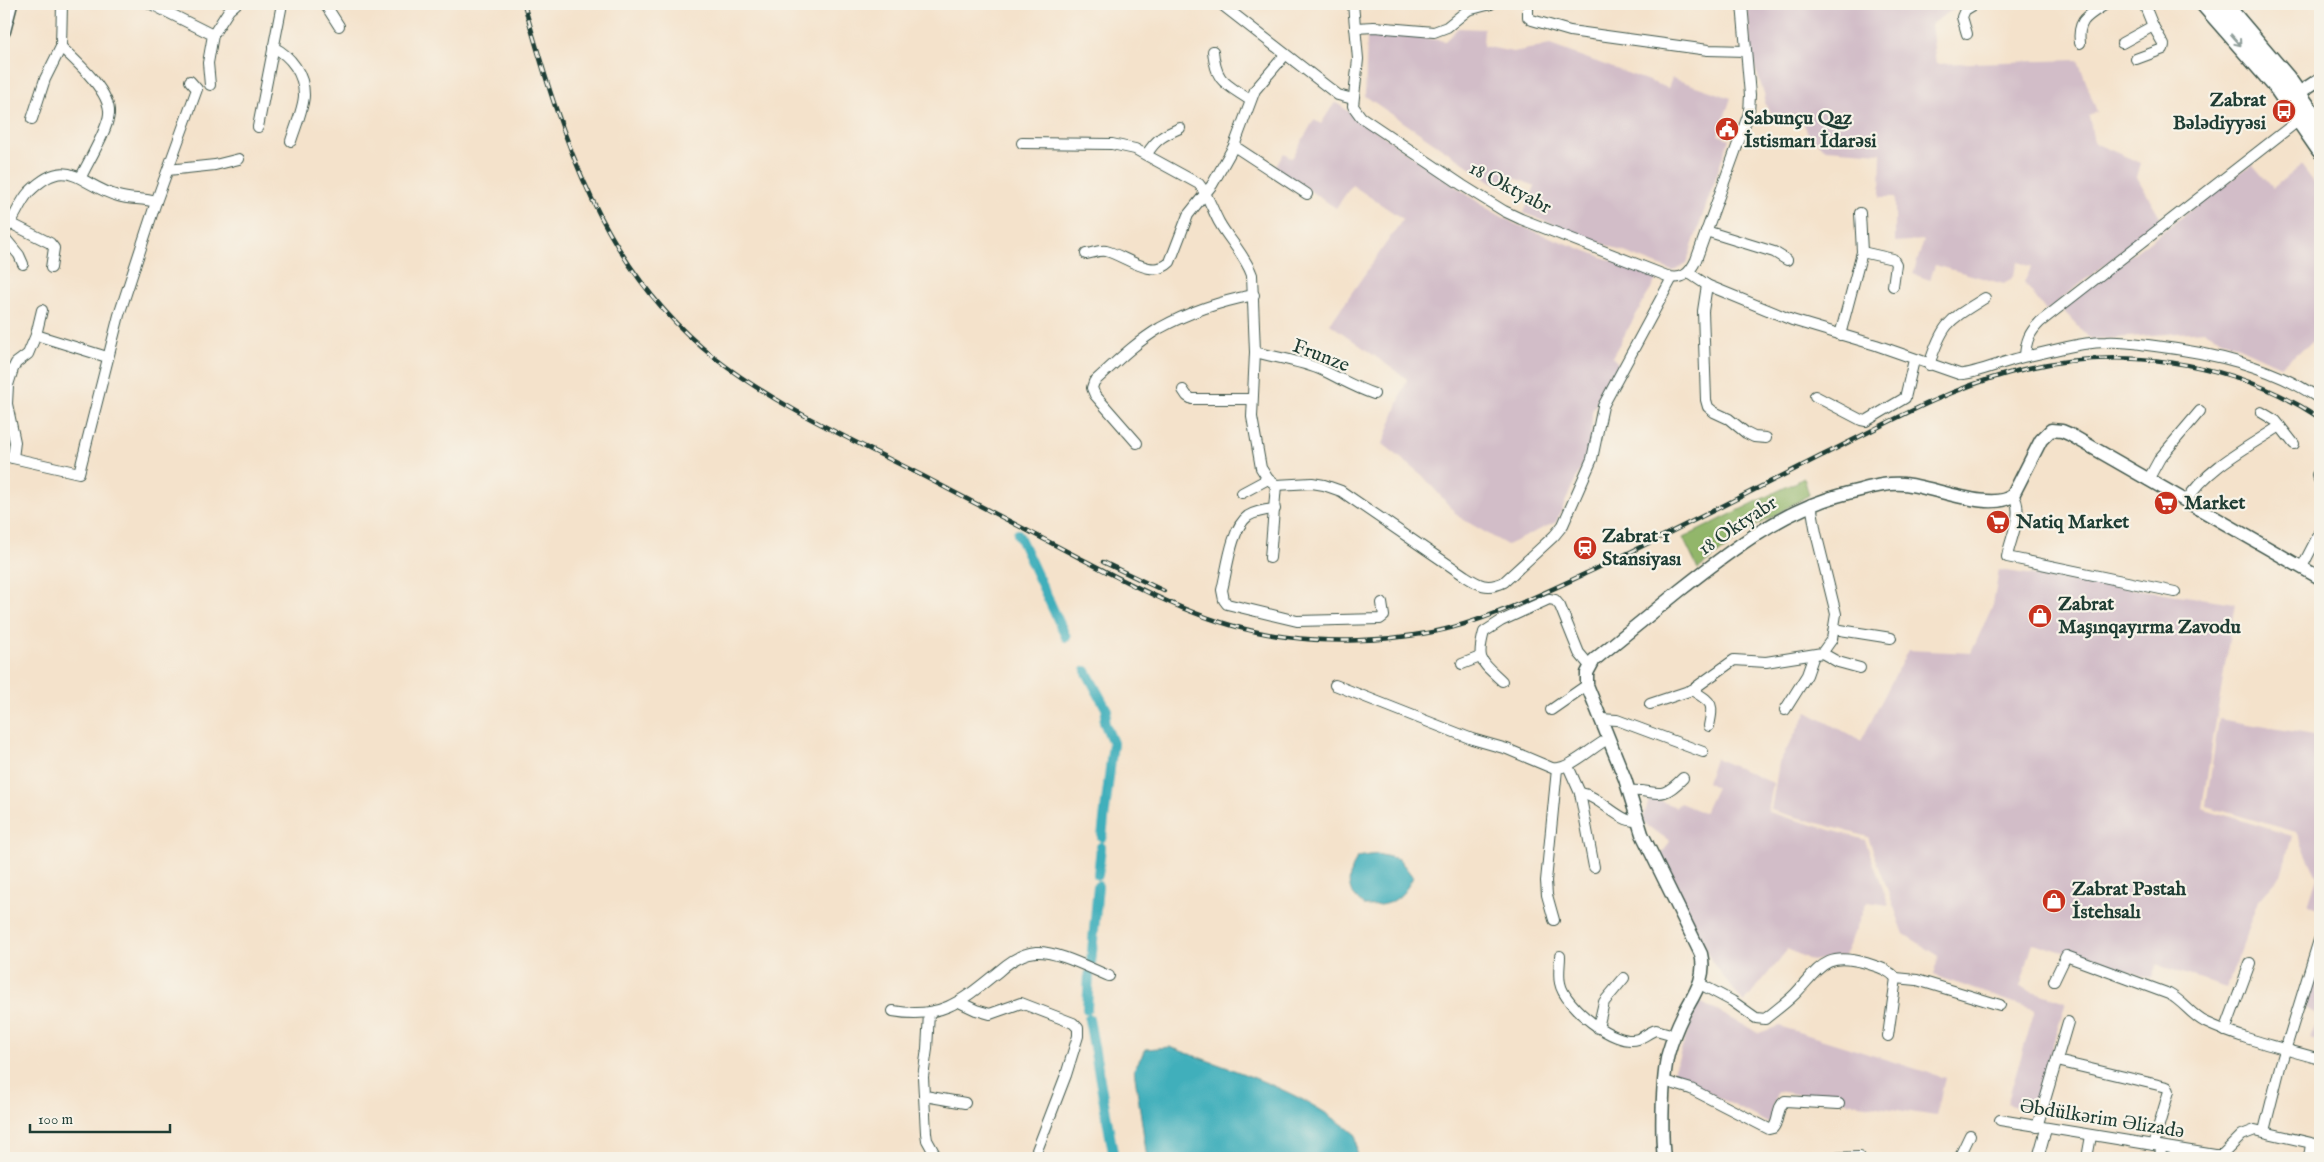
<svg xmlns="http://www.w3.org/2000/svg" width="2324" height="1162" viewBox="0 0 2324 1162" font-family="'IM FELL English',serif">
	<style>
		.industrial { fill: #d2bdc8 }
		.forest { fill: #92b66b; stroke: #587a50 }
		.water { fill: #3fafbb; stroke: #2f7678 }
		.lines { fill: none; stroke-linecap: round; stroke-linejoin: round }
		.canal { stroke: #3fafbb; stroke-width: 10 }
		.minor-casing { stroke: #3f564b; stroke-width: 12 }
		.tertiary-casing { stroke: #3f564b; stroke-width: 15 }
		.primary-casing { stroke: #3f564b; stroke-width: 19 }
		.minor { stroke: #fff; stroke-width: 10 }
		.tertiary { stroke: #fff; stroke-width: 12 }
		.primary { stroke: #fff; stroke-width: 16 }
		.rail-casing { stroke: #1f3d34; stroke-width: 4.5 }
		.rail { stroke: #f7f3e8; stroke-width: 2.5; stroke-dasharray: 8; stroke-linecap: butt }
		.oneway { stroke: #8f9e9a }
		.labels { text-anchor: middle; dominant-baseline: central; stroke-width: 4.5; stroke-linejoin: round; paint-order: stroke }
		.poi-label { font-size: 20px; font-weight: bold; fill: #1f3d34; stroke: #f7f3e8; text-anchor: start }
		.street-label { font-size: 20px; fill: #1f3d34; stroke: #f7f3e8 }
	</style>
	<rect width="100%" height="100%" fill="#f7f3e8"/>
	<filter id="ink" filterUnits="userSpaceOnUse"><feTurbulence type="fractalNoise" baseFrequency=".02" numOctaves="2"/><feDisplacementMap in="SourceGraphic" scale="10" xChannelSelector="R" yChannelSelector="G"/><feConvolveMatrix kernelMatrix="1 2 1 2 8 2 1 2 1" color-interpolation-filters="sRGB"/></filter>
	<filter id="wash" filterUnits="userSpaceOnUse"><feTurbulence type="fractalNoise" baseFrequency=".0096" numOctaves="4" result="noise"/><feDisplacementMap in="SourceGraphic" scale="20" xChannelSelector="R" yChannelSelector="G"/><feGaussianBlur stdDeviation="1.12" result="paint"/><feColorMatrix in="noise" values="0 0 0 0 0 0 0 0 0 0 0 0 0 0 0 0 0 1.4 0 .05"/><feComposite in="paint" operator="in"/></filter>
	<g filter="url(#wash)">
		<rect width="100%" height="100%" fill="#f4e2cb"/>
		<g class="industrial">
			<path d="M 1747,4 L 1961,4 L 1931,24 L 1936,64 L 2078,60 L 2097,112 L 2089,116 L 2094,143 L 2141,163 L 2137,177 L 2162,220 L 2046,311 L 2024,282 L 2032,267 L 2018,262 L 2012,278 L 2004,284 L 1935,265 L 1930,280 L 1913,274 L 1924,240 L 1895,242 L 1895,197 L 1880,197 L 1881,153 L 1826,149 L 1810,138 L 1803,122 L 1781,126 L 1764,103 L 1765,96 L 1754,65 L 1750,41 Z"/>
			<path d="M 1458,28 L 1484,29 L 1483,46 L 1513,52 L 1550,45 L 1668,88 L 1672,78 L 1731,98 L 1718,135 L 1729,139 L 1686,264 L 1673,271 L 1524,213 L 1535,186 L 1510,176 L 1499,187 L 1365,96 L 1367,37 L 1374,31 L 1445,41 Z"/>
			<path d="M 1335,102 L 1485,207 L 1515,224 L 1657,278 L 1612,357 L 1619,364 L 1592,411 L 1591,446 L 1556,522 L 1507,545 L 1459,517 L 1422,475 L 1383,444 L 1407,379 L 1330,324 L 1403,219 L 1352,185 L 1336,208 L 1275,168 L 1284,153 L 1292,158 L 1314,120 L 1321,124 Z"/>
			<path d="M 2252,164 L 2273,188 L 2301,165 L 2320,190 L 2320,337 L 2280,366 L 2204,331 L 2091,340 L 2061,308 Z"/>
			<path d="M 1999,570 L 2235,603 L 2202,808 L 2292,836 L 2281,875 L 2260,898 L 2227,987 L 2157,965 L 2152,978 L 2033,943 L 2020,987 L 2066,1002 L 2032,1112 L 2007,1104 L 2035,1010 L 1933,975 L 1939,956 L 1904,934 L 1868,837 L 1771,810 L 1779,763 L 1807,712 L 1861,741 L 1908,650 L 1971,653 L 1993,605 Z"/>
			<path d="M 2219,719 L 2320,736 L 2320,909 L 2308,905 L 2317,877 L 2296,832 L 2206,806 Z"/>
			<path d="M 1715,758 L 1773,783 L 1768,812 L 1865,840 L 1889,905 L 1867,902 L 1845,955 L 1812,961 L 1788,949 L 1744,1003 L 1712,962 L 1659,859 L 1670,841 L 1642,822 L 1650,797 L 1676,807 L 1680,803 L 1704,813 L 1716,787 L 1707,782 Z"/>
			<path d="M 2320,955 L 2320,1015 L 2305,1008 Z"/>
			<path d="M 1698,1001 L 1759,1033 L 1779,1026 L 1945,1078 L 1936,1116 L 1777,1091 L 1770,1124 L 1673,1074 Z"/>
			<path d="M 2320,1016 L 2320,1042 L 2309,1038 Z"/>
		</g>
		<path class="forest" d="M 1804,478 L 1809,495 L 1751,529 L 1698,569 L 1683,538 Z"/>
		<g class="water">
			<path d="M 1377,854 L 1399,859 L 1413,877 C 1401,901 1390,906 1364,906 C 1344,888 1347,881 1357,857 Z"/>
			<path d="M 1170,1047 C 1235,1071 1302,1090 1356,1135 L 1357,1158 L 1147,1158 L 1134,1069 L 1146,1049 Z"/>
		</g>
		<g class="lines">
			<g class="canal">
				<path d="M 1018,534 L 1066,637"/>
				<path d="M 1086,671 L 1107,710 L 1104,722 L 1113,743 L 1102,837"/>
				<path d="M 1098,875 L 1101,847"/>
				<path d="M 1091,963 L 1098,886"/>
				<path d="M 1087,1009 L 1089,975"/>
				<path d="M 1089,1019 L 1114,1158"/>
			</g>
		</g>
	</g>
	<g filter="url(#ink)">
		<g class="lines">
			<g class="minor-casing">
				<g id="minor">
					<path d="M 151,4 L 213,35 L 208,63 L 210,85"/>
					<path d="M 325,4 L 339,26"/>
					<path d="M 1221,4 L 1338,95 L 1353,99"/>
					<path d="M 1353,4 L 1358,59 L 1353,106 L 1361,117 L 1462,185 L 1504,211 L 1521,219 L 1667,276 C 1682,281 1690,273 1696,260 L 1749,113 L 1750,95 L 1742,4"/>
					<path d="M 1528,4 L 1528,17 L 1532,20 L 1570,31 L 1708,50 L 1745,51"/>
					<path d="M 1355,28 L 1374,27 L 1434,32 L 1447,27 L 1468,10 L 1491,4"/>
					<path d="M 1967,34 L 1962,17 L 1965,10 L 1975,4"/>
					<path d="M 213,35 L 229,10 L 236,4"/>
					<path d="M 2080,43 C 2077,19 2088,16 2106,4"/>
					<path d="M 2122,43 L 2153,26"/>
					<path d="M 61,47 C 76,61 111,92 109,114 C 108,129 88,162 81,177"/>
					<path d="M 273,47 C 291,56 304,74 304,95 C 304,107 295,128 291,141"/>
					<path d="M 1213,51 C 1216,83 1225,83 1250,100"/>
					<path d="M 2136,59 L 2163,49 L 2164,45 L 2153,26 L 2144,4"/>
					<path d="M 32,119 L 45,79 L 61,47 L 62,4"/>
					<path d="M 258,127 L 282,4"/>
					<path d="M 1022,143 L 1112,144 L 1135,149 L 1199,184 C 1208,195 1212,209 1219,222 C 1229,240 1245,255 1252,275 L 1255,352 L 1252,417 L 1261,468 L 1268,479 L 1276,485 L 1312,483 L 1324,485 L 1341,491 L 1465,576 C 1479,585 1487,590 1504,582 L 1554,536 L 1563,525 L 1592,459 L 1603,406 L 1672,278"/>
					<path d="M 1234,146 L 1307,194"/>
					<path d="M 1147,154 C 1156,139 1164,135 1180,128"/>
					<path d="M 168,170 L 215,165 L 239,159"/>
					<path d="M 10,223 L 50,243 L 54,248 L 51,268"/>
					<path d="M 4,231 C 15,220 18,204 29,192 C 68,153 79,185 118,196 C 130,200 143,198 156,202"/>
					<path d="M 1706,231 L 1774,252 L 1787,260"/>
					<path d="M 4,237 L 19,255 L 23,264"/>
					<path d="M 1862,252 L 1893,259 L 1896,264 L 1893,286"/>
					<path d="M 1086,254 C 1093,253 1099,250 1106,251 C 1124,255 1152,280 1170,262 L 1188,215 L 1212,185 L 1234,146 L 1255,90 L 1285,55"/>
					<path d="M 1689,273 L 1707,285 L 1792,320 L 1876,345 L 1959,374 C 1969,376 2013,358 2028,356 C 2054,351 2080,342 2106,342 C 2123,341 2139,344 2155,346 C 2212,353 2272,366 2320,399"/>
					<path d="M 1707,285 L 1703,311 L 1706,400 L 1708,407 L 1714,412 L 1729,419 L 1746,433 L 1754,437 L 1766,438"/>
					<path d="M 36,335 L 42,310"/>
					<path d="M 1840,335 L 1862,252 L 1860,213"/>
					<path d="M 1255,352 C 1277,358 1302,361 1324,371 C 1341,379 1356,388 1374,394"/>
					<path d="M 2025,356 C 2026,341 2029,333 2040,322 L 2299,120"/>
					<path d="M 1929,365 C 1943,322 1948,321 1985,298"/>
					<path d="M 1183,390 L 1187,396 L 1192,399 L 1251,399"/>
					<path d="M 1815,396 L 1861,420 L 1866,421 L 1905,398 L 1914,360"/>
					<path d="M 2261,412 L 2276,421 L 2294,444"/>
					<path d="M 1137,443 L 1095,395 L 1092,388 L 1094,382 C 1115,363 1136,342 1160,328 C 1189,312 1222,301 1254,295"/>
					<path d="M 4,456 L 79,473 L 119,315 L 156,202 L 197,89 L 190,81"/>
					<path d="M 13,458 L 15,442 L 7,404 L 8,385 L 13,369 L 16,363 L 28,354 L 36,335 L 107,357"/>
					<path d="M 2317,475 L 2320,482"/>
					<path d="M 2148,480 L 2160,458 L 2200,411"/>
					<path d="M 1242,493 L 1268,479"/>
					<path d="M 2013,495 C 2025,512 2010,538 2007,557 L 2175,592"/>
					<path d="M 2186,501 C 2208,467 2247,448 2280,426"/>
					<path d="M 1275,509 C 1266,510 1256,511 1248,516 C 1231,528 1227,571 1222,590 L 1224,600 L 1227,604 L 1297,621 L 1380,619 L 1384,616 L 1382,603"/>
					<path d="M 1270,558 L 1276,485"/>
					<path d="M 2302,567 L 2320,532"/>
					<path d="M 1834,629 L 1891,638"/>
					<path d="M 1822,653 L 1838,662 L 1860,668"/>
					<path d="M 1462,664 L 1480,657"/>
					<path d="M 1502,681 C 1481,661 1476,661 1484,632 L 1501,621 L 1549,599 L 1555,600 L 1560,606 L 1579,653 L 1590,666"/>
					<path d="M 1335,685 L 1472,739 L 1507,749 L 1552,768 C 1569,771 1592,747 1608,739"/>
					<path d="M 1692,690 C 1712,703 1714,702 1709,726"/>
					<path d="M 1650,704 L 1692,690 L 1734,660 L 1766,662 L 1822,653 L 1832,639 L 1836,614 L 1816,533 L 1811,504"/>
					<path d="M 1551,710 L 1587,685"/>
					<path d="M 1785,710 L 1807,675 L 1814,655"/>
					<path d="M 1600,719 L 1617,720 L 1703,752"/>
					<path d="M 1568,766 L 1580,793 L 1594,867"/>
					<path d="M 1629,791 C 1658,789 1659,803 1683,778"/>
					<path d="M 1580,793 C 1599,795 1619,823 1637,821"/>
					<path d="M 1554,920 L 1547,895 L 1546,881 L 1557,769"/>
					<path d="M 1560,956 C 1560,964 1558,975 1560,983 C 1564,1006 1615,1047 1638,1039 C 1644,1037 1649,1032 1656,1030 L 1674,1035"/>
					<path d="M 2054,981 L 2066,956 L 2169,994 C 2183,1001 2191,1015 2205,1022 C 2241,1039 2282,1048 2320,1059"/>
					<path d="M 1700,984 L 1732,1001 L 1756,1018 L 1765,1019 C 1775,1011 1786,1003 1795,994 C 1820,968 1825,951 1866,963 C 1878,967 1888,969 1896,978 L 1917,980 L 2000,1005"/>
					<path d="M 959,1002 L 976,1010 L 990,1014 L 1021,1003 L 1073,1023 L 1078,1028 L 1078,1036 L 1066,1075 L 1034,1158"/>
					<path d="M 893,1011 C 942,1020 963,1000 999,971 C 1009,962 1022,953 1036,952 C 1058,951 1089,968 1109,976"/>
					<path d="M 929,1013 L 927,1049 L 923,1077 L 926,1133 L 927,1140 L 937,1158"/>
					<path d="M 1598,1028 L 1604,1002 L 1624,978"/>
					<path d="M 2225,1031 L 2250,963"/>
					<path d="M 1888,1036 L 1896,978"/>
					<path d="M 2057,1061 L 2167,1087 L 2169,1091 L 2153,1145"/>
					<path d="M 1664,1081 L 1691,1089 L 1769,1129 L 1773,1128 C 1780,1120 1776,1107 1785,1101 L 1839,1104"/>
					<path d="M 925,1096 L 965,1103"/>
					<path d="M 2000,1120 L 2215,1155 L 2222,1155 L 2242,1135 L 2255,1130 L 2320,1145"/>
					<path d="M 2037,1127 L 2068,1022"/>
					<path d="M 2264,1131 L 2280,1067 L 2319,940"/>
					<path d="M 1832,1158 L 1859,1157"/>
					<path d="M 1959,1158 L 1970,1135"/>
					<path d="M 2038,1158 L 2046,1129"/>
					<path d="M 2087,1158 L 2091,1136"/>
					<path d="M 2159,1158 L 2162,1147"/>
					<path d="M 2309,1158 L 2311,1144"/>
				</g>
			</g>
			<g class="tertiary-casing">
				<g id="tertiary">
					<path d="M 4,31 L 11,4"/>
					<path d="M 2291,98 L 2320,79"/>
					<path d="M 1664,1158 C 1661,1133 1662,1079 1668,1054 C 1672,1040 1677,1027 1683,1015 C 1694,994 1707,978 1701,954 L 1642,834 L 1625,779 L 1587,685 L 1587,673 L 1594,660 C 1622,637 1651,614 1679,591 C 1731,550 1783,509 1848,493 C 1866,489 1886,482 1904,484 C 1931,486 1993,513 2013,495 L 2041,440 L 2051,430 L 2062,431 L 2069,434 L 2320,578"/>
				</g>
			</g>
			<g class="primary-casing">
				<g id="primary">
					<path d="M 2204,4 L 2276,86 L 2320,150"/>
					<path d="M 2224,4 L 2287,78 L 2320,125"/>
				</g>
			</g>
			<use href="#minor" class="minor"/>
			<use href="#tertiary" class="tertiary"/>
			<use href="#primary" class="primary"/>
			<g class="rail-casing">
				<g id="rail">
					<path d="M 524,4 C 562,137 602,270 716,359 C 778,407 853,440 923,476 C 974,503 1025,529 1076,556 C 1143,591 1211,628 1287,637 C 1332,643 1383,641 1427,633 C 1478,625 1542,594 1589,572 C 1667,535 1744,495 1821,456 C 1882,426 1943,391 2009,373 C 2113,344 2229,358 2320,418"/>
					<path d="M 1103,562 L 1164,591"/>
				</g>
			</g>
			<use href="#rail" class="rail"/>
		</g>
		<defs><path id="oneway-shaft" d="M-6 0H5M1.5-3L5.5 0L1.5 3" fill="none" stroke-width="1.6" stroke-linecap="round" stroke-linejoin="round" transform="scale(1.25)"/></defs>
		<use class="oneway" href="#oneway-shaft" transform="translate(2236 40) rotate(49)"/>
	</g>
	<defs>
		<g id="bus-disc" transform="scale(1.25)"><circle r="9.5" fill="#c8321e" stroke="#f7f3e8"/><path d="M-5-6H5V4H4V6H2V4H-2V6H-4V4H-5ZM-3.5-4V0h7V-4ZM-3.5 1.2v1.5H-2V1.2ZM2 1.2v1.5H3.5V1.2Z" fill="#fff"/></g>
		<g id="civic-disc" transform="scale(1.25)"><circle r="9.5" fill="#c8321e" stroke="#f7f3e8"/><path d="M-.6-6.5H3V-4.5H.6V-3L4-1V1h2V6H-6V1h2V-1L-.6-3ZM-1.2 2.5V6h2.4V2.5Z" fill="#fff"/></g>
		<g id="supermarket-disc" transform="scale(1.25)"><circle r="9.5" fill="#c8321e" stroke="#f7f3e8"/><path d="M-6-5.5h2.5l.6 2H6L4.5 2H-2.5L-4.4-4H-6ZM-1.5 3.2a1.3 1.3 0 1 0 .1 0ZM3 3.2a1.3 1.3 0 1 0 .1 0Z" fill="#fff"/></g>
		<g id="station-disc" transform="scale(1.25)"><circle r="9.5" fill="#c8321e" stroke="#f7f3e8"/><path d="M-3-6H3Q5-6 5-4V2Q5 4 3 4L4.5 6H3L1.5 4h-3L-3 6H-4.5L-3 4Q-5 4-5 2V-4Q-5-6-3-6ZM-3.5-4v3h7v-3ZM-3.5 1v1.5H-2V1ZM2 1v1.5H3.5V1Z" fill="#fff"/></g>
		<g id="shop-disc" transform="scale(1.25)"><circle r="9.5" fill="#c8321e" stroke="#f7f3e8"/><path d="M-5-2.5h2.3a2.7 3.5 0 0 1 5.4 0H5L5.5 6h-11ZM-1.5-2.5h3a1.5 2.3 0 0 0-3 0Z" fill="#fff"/></g>
	</defs>
	<g fill-rule="evenodd">
		<use href="#bus-disc" x="2284" y="111"/>
		<use href="#civic-disc" x="1727" y="129"/>
		<use href="#supermarket-disc" x="2166" y="503"/>
		<use href="#supermarket-disc" x="1998" y="522"/>
		<use href="#station-disc" x="1585" y="548"/>
		<use href="#shop-disc" x="2040" y="616"/>
		<use href="#shop-disc" x="2054" y="901"/>
	</g>
	<g class="labels">
		<g class="poi-label">
			<text x="2266" y="100" text-anchor="end">Zabrat<tspan x="2266" dy="23">Bәlәdiyyәsi</tspan></text>
			<text x="1744" y="118">Sabunçu Qaz<tspan x="1744" dy="23">İstismarı İdarəsi</tspan></text>
			<text x="2184" y="503">Market</text>
			<text x="2016" y="522">Natiq Market</text>
			<text x="1602" y="536">Zabrat 1<tspan x="1602" dy="23">Stansiyası</tspan></text>
			<text x="2058" y="604">Zabrat<tspan x="2058" dy="23">Maşınqayırma Zavodu</tspan></text>
			<text x="2072" y="889">Zabrat Pəstah<tspan x="2072" dy="23">İstehsalı</tspan></text>
		</g>
		<g class="street-label">
			<text transform="translate(1510 188) rotate(28)">18 Oktyabr</text>
			<text transform="translate(1321 356) rotate(21)">Frunze</text>
			<text transform="translate(1738 526) rotate(-34)">18 Oktyabr</text>
			<text transform="translate(2102 1119) rotate(9)">Əbdülkərim Əlizadə</text>
		</g>
	</g>
	<rect width="2324" height="1162" fill="none" stroke="#f7f3e8" stroke-width="20"/>
	<path d="M30 1124v8h140v-8" fill="none" stroke="#1f3d34" stroke-width="2.5"/>
	<text x="38" y="1124" font-size="15" fill="#1f3d34" stroke="#f7f3e8" stroke-width="4" paint-order="stroke">100 m</text>
</svg>
